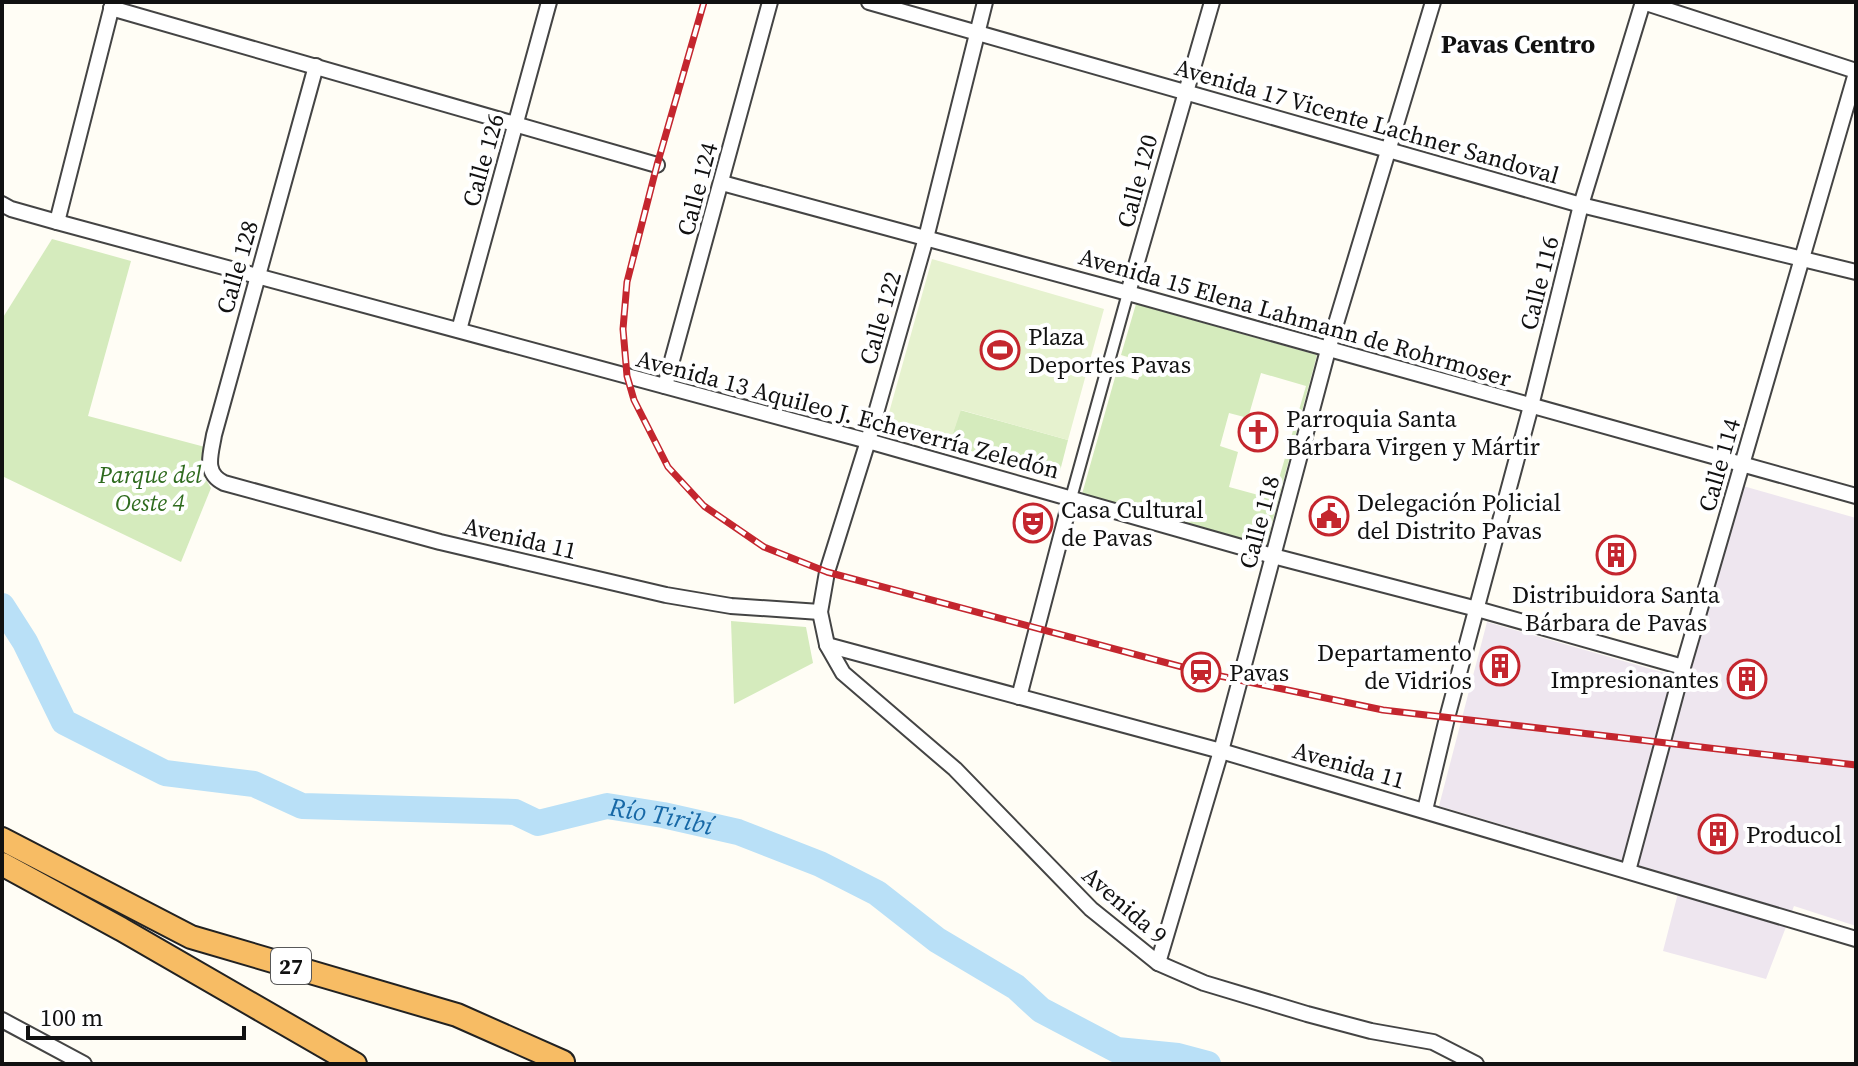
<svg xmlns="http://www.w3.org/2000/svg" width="1858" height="1066" viewBox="0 0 1858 1066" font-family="'Source Serif 4',serif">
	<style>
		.industrial { fill: #eee6ef }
		.green { fill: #d5ebbd; fill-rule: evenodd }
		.pitch { fill: #e6f2cf }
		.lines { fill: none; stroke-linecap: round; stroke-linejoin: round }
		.river { stroke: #b9e0f7; stroke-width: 26 }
		.pedestrian-casing { stroke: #444; stroke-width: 14 }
		.minor-casing { stroke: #444; stroke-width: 18 }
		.trunk-casing { stroke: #222; stroke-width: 26 }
		.pedestrian { stroke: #fff; stroke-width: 10 }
		.minor { stroke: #fff; stroke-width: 14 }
		.trunk { stroke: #f7bc64; stroke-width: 22 }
		.rail-casing { stroke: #c4262e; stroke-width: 7 }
		.rail { stroke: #fff; stroke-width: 4; stroke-dasharray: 12; stroke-linecap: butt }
		.labels { text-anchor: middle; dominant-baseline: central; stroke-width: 8; stroke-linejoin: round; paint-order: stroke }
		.shield { fill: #fff; stroke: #585858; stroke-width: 2 }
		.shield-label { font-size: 22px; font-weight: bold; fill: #111 }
		.street-label { font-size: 24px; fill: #111; stroke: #fff }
		.poi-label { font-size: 24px; fill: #111; stroke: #fff; text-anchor: start }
		.park-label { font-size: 24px; font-style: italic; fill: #2f6b1f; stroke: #fff }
		.neighbourhood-label { font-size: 26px; font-weight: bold; fill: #111; stroke: #fff }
		.water-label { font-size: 26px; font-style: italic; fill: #1768a6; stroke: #fff }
	</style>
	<rect width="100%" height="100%" fill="#fffdf5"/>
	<path class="industrial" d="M 1736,484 L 1856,518 L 1856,926 L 1794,906 L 1766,979 L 1663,951 L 1682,878 L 1439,806 L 1487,622 L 1686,679 Z"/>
	<g class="green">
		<path d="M 52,239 L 131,261 L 88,416 L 205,447 L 202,473 L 211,488 L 181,562 L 2,476 L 2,319 Z"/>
		<path d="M 1136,304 L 1317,355 L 1266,546 L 1082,494 L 1116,374 L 1138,380 L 1144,362 L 1121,355 ZM 1261,373 L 1306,386 L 1273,499 L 1229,487 L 1238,452 L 1220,446 L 1229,413 L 1248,418 Z"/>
		<path d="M 960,410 L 1068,440 L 1059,475 L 949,445 Z"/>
		<path d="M 731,621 L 806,627 L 813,663 L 734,704 Z"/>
	</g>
	<path class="pitch" d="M 932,259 L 1104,309 L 1068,440 L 961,410 L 949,445 L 885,427 Z"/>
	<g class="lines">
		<path class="river" id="s1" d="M 2,606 L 25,642 L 64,722 L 165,773 L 254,784 L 302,806 L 515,812 L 538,823 L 607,806 L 663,815 L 738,832 L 820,864 L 877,893 L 937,940 L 1016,987 L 1041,1010 L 1117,1050 L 1178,1056 L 1208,1064"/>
		<g class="pedestrian-casing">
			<path id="pedestrian" d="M 1071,498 L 1128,293"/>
		</g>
		<g class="minor-casing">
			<g id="minor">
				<path d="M 869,2 L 1581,205 L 1856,272"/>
				<path d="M 985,2 L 926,238 L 868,441 L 827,572 L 820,612 L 827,645 L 843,673 L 955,769 L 1091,909 L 1158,963 L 1204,983 L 1307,1014 L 1371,1031 L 1433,1042 L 1476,1064"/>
				<path d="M 1643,2 L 1856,71"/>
				<path d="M 111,8 L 657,165"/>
				<path d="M 316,66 L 214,435 C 211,454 203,473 224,483 L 440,542 L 666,595 L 731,606 L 820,612"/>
				<path d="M 722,183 L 1128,293 L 1856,496"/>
				<path d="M 2,204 L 11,209 L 57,222 L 868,441 L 1273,556 L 1477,609 L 1683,667"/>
				<path d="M 57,222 L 113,2"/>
				<path d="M 1128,293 L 1212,2"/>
				<path d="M 459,330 L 549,2"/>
				<path d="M 665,386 L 770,2"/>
				<path d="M 827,645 L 1221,751 L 1856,939"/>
				<path d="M 1019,697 L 1071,498"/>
				<path d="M 1425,810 L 1447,718 L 1531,406 L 1581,205 L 1643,2"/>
				<path d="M 1628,871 L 1683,667 L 1856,73"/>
				<path d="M 1158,963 L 1221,751 L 1328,350 L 1433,2"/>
				<path d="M 2,1020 L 84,1064"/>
			</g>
		</g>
		<g class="trunk-casing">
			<g id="trunk">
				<path d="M 2,839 L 191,937 L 457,1015 L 563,1062"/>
				<path d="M 2,864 L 121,929 L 355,1064"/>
			</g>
		</g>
		<use href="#pedestrian" class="pedestrian"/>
		<use href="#minor" class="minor"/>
		<use href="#trunk" class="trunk"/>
		<g class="rail-casing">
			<path id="rail" d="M 704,2 L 657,165 L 627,282 L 623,329 L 627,376 L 634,400 L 668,467 L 704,506 L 764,547 L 827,572 L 1201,672 L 1383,710 L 1856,765"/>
		</g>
		<use href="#rail" class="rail"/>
	</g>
	<defs>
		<g id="stadium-ring" transform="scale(2)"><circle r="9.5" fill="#fff" stroke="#c4262e" stroke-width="1.5"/><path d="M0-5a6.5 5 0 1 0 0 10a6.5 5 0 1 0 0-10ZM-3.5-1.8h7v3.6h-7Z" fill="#c4262e"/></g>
		<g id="church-ring" transform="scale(2)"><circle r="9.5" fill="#fff" stroke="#c4262e" stroke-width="1.5"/><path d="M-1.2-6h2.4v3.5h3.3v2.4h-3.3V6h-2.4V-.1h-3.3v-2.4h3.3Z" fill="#c4262e"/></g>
		<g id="civic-ring" transform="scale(2)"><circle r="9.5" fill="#fff" stroke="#c4262e" stroke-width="1.5"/><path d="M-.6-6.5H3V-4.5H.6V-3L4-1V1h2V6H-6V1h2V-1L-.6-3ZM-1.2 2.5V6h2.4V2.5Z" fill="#c4262e"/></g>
		<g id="theatre-ring" transform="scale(2)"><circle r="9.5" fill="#fff" stroke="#c4262e" stroke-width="1.5"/><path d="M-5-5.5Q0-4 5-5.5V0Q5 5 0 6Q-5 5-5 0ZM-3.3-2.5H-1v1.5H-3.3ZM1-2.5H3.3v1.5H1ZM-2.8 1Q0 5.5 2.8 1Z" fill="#c4262e"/></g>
		<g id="building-ring" transform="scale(2)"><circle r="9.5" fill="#fff" stroke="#c4262e" stroke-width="1.5"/><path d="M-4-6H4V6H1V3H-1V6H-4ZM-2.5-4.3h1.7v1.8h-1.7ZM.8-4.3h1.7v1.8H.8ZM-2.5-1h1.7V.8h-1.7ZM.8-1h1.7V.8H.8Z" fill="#c4262e"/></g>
		<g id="station-ring" transform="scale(2)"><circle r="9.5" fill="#fff" stroke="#c4262e" stroke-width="1.5"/><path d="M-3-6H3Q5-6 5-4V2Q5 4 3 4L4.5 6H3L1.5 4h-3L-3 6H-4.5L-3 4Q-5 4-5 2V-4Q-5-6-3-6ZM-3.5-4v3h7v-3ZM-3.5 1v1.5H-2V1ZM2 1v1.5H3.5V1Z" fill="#c4262e"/></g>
	</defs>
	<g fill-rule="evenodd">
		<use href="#stadium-ring" x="1000" y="350"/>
		<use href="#church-ring" x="1258" y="432"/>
		<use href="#civic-ring" x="1329" y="516"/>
		<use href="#theatre-ring" x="1033" y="523"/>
		<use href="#building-ring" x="1616" y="555"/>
		<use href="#building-ring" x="1500" y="666"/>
		<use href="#station-ring" x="1201" y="672"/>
		<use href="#building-ring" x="1747" y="679"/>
		<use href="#building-ring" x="1718" y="834"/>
	</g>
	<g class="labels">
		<rect class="shield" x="271" y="948" width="40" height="36" rx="6"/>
		<g class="shield-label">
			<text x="291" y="966">27</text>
		</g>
		<g class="street-label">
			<text transform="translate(1367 121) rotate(16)">Avenida 17 Vicente Lachner Sandoval</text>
			<text transform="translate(483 160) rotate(-74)">Calle 126</text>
			<text transform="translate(1137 181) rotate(-75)">Calle 120</text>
			<text transform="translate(697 189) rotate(-75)">Calle 124</text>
			<text transform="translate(237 267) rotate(-74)">Calle 128</text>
			<text transform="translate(1539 283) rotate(-76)">Calle 116</text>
			<text transform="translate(1295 317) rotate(16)">Avenida 15 Elena Lahmann de Rohrmoser</text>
			<text transform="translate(880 318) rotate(-74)">Calle 122</text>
			<text transform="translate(848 414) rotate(15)">Avenida 13 Aquileo J. Echeverría Zeledón</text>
			<text transform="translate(1719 465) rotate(-74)">Calle 114</text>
			<text transform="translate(1259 522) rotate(-75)">Calle 118</text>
			<text transform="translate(520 538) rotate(13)">Avenida 11</text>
			<text transform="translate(1349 765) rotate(16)">Avenida 11</text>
			<text transform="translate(1125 905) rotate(41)">Avenida 9</text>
		</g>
		<g class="poi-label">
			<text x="1028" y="336">Plaza<tspan x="1028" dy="28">Deportes Pavas</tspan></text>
			<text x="1286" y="418">Parroquia Santa<tspan x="1286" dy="28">Bárbara Virgen y Mártir</tspan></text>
			<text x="1357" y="502">Delegación Policial<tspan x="1357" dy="28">del Distrito Pavas</tspan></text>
			<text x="1061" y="509">Casa Cultural<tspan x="1061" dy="28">de Pavas</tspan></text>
			<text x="1616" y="594" text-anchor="middle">Distribuidora Santa<tspan x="1616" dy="28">Bárbara de Pavas</tspan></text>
			<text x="1472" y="652" text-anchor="end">Departamento<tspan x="1472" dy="28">de Vidrios</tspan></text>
			<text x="1229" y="672">Pavas</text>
			<text x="1719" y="679" text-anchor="end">Impresionantes</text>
			<text x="1746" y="834">Producol</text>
		</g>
		<g class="park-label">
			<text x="150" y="474">Parque del<tspan x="150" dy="28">Oeste 4</tspan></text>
		</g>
		<g class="neighbourhood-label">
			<text x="1518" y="44">Pavas Centro</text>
		</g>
		<g class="water-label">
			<text stroke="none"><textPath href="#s1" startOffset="752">Río Tiribí</textPath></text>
		</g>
	</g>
	<rect width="1858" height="1066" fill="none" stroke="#111111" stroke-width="8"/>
	<path d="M28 1026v12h216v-12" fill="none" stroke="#111111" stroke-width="4"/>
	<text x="40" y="1026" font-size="24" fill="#111111" stroke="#ffffff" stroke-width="6" paint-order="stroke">100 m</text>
</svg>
